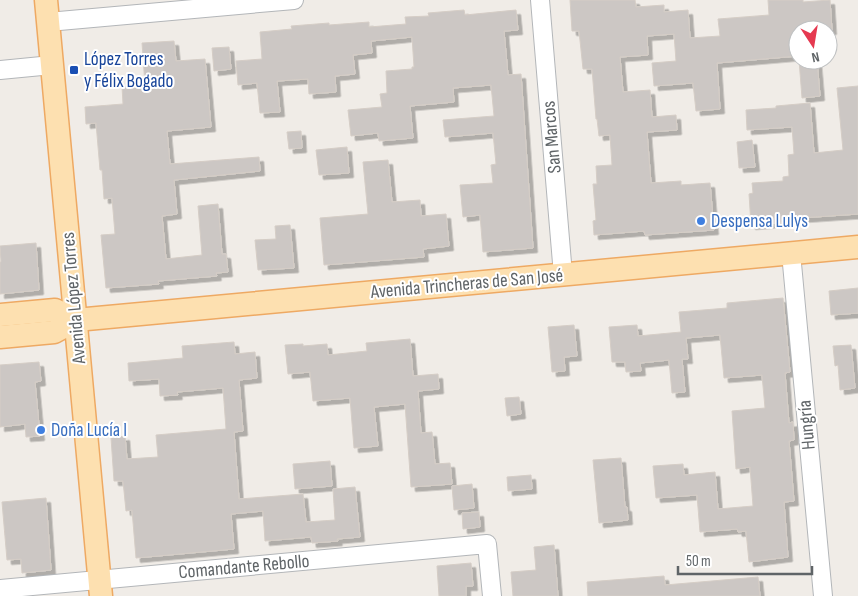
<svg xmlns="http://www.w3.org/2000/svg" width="858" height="596" viewBox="0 0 858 596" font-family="'Sofia Sans Condensed',sans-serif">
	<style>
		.building { fill: #ccc7c4; stroke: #d5cdc6; filter: url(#shadow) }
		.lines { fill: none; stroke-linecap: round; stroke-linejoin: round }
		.minor-casing { stroke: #b3b6b9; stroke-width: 20 }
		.major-casing { stroke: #eea963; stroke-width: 25 }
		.minor { stroke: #fff; stroke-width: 18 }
		.major { stroke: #fde0b0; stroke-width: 22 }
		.transit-dot { fill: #1a4fb4; stroke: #fff; stroke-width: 2 }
		.shop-dot { fill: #3f7fe0; stroke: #fff; stroke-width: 2 }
		.labels { text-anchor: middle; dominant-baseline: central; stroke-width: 4; stroke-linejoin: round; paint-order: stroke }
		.transit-label { font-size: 19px; fill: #164399; stroke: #fff; text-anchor: start }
		.street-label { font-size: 19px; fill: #5f6467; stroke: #fff }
		.shop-label { font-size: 19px; fill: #366cbe; stroke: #fff; text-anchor: start }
	</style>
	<defs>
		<filter id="shadow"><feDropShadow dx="4.5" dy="4.5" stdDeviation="0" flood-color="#0004"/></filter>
	</defs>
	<rect width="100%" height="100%" fill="#f0ece7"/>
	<g class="building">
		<path d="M 570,0 L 635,0 L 636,7 L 664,5 L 664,12 L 688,10 L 690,38 L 720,36 L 718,19 L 769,15 L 768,0 L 803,0 L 803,2 L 830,0 L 832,30 L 798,30 L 798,56 L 717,63 L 720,109 L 696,111 L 693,83 L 654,86 L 652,63 L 676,61 L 674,34 L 647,36 L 648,55 L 620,57 L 623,92 L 650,90 L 652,117 L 676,115 L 677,130 L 647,132 L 651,183 L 681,181 L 681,185 L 710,183 L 714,230 L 645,235 L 644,231 L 594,235 L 593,221 L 596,220 L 593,184 L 597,184 L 596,166 L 612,165 L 610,135 L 599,136 L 597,119 L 596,119 L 592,69 L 583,69 L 579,31 L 572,31 Z"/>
		<path d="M 464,10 L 465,15 L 516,10 L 518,30 L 504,31 L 508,75 L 521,74 L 533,248 L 483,252 L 480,215 L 463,217 L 460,185 L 493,183 L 491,165 L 496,164 L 493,133 L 445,137 L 443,120 L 494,116 L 491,85 L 453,88 L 454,102 L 410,106 L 413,138 L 379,141 L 378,133 L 351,136 L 348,110 L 382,107 L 380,94 L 387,93 L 386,71 L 412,69 L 412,67 L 414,67 L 412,37 L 371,41 L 372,53 L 353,55 L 355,74 L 335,76 L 336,92 L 309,94 L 308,79 L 277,81 L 280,112 L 260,113 L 257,83 L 238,85 L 236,61 L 262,59 L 260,32 L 292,29 L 291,26 L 329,23 L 329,25 L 369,22 L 369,27 L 406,24 L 405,17 L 429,16 L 428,13 Z"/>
		<path d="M 174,41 L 176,61 L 205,59 L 211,127 L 167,131 L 170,164 L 259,157 L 260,171 L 174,180 L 177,214 L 162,216 L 166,259 L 202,255 L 198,206 L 218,204 L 222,254 L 226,254 L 228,272 L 216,273 L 217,276 L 158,281 L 159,284 L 106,288 L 101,235 L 115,234 L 112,198 L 104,199 L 102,170 L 100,170 L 96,123 L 86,124 L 85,107 L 123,104 L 122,87 L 145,85 L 142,43 Z"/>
		<path d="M 229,47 L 231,69 L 214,71 L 212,48 Z"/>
		<path d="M 799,60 L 817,60 L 820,96 L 802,98 Z"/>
		<path d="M 858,86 L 858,214 L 800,218 L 800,221 L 751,225 L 749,194 L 753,193 L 752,183 L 783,181 L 783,177 L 789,176 L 788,155 L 794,154 L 792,127 L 747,130 L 746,110 L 776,108 L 776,106 L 810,103 L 814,153 L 843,150 L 837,88 Z"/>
		<path d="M 301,131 L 302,148 L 289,149 L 287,132 Z"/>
		<path d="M 752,140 L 755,167 L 739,168 L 737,142 Z"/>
		<path d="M 347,147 L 349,173 L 319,175 L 316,150 Z"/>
		<path d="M 388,160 L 392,202 L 420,200 L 421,216 L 446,214 L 449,246 L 423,249 L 424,257 L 324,265 L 320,218 L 368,214 L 363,162 Z"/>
		<path d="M 290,225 L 294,268 L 258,270 L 255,240 L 276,239 L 275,226 Z"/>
		<path d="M 36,243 L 39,290 L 0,294 L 0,262 L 1,262 L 0,246 Z"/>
		<path d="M 858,288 L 858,313 L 831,315 L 829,291 Z"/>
		<path d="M 783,298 L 790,372 L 785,373 L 789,423 L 793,422 L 794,440 L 789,441 L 794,501 L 784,502 L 788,557 L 749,562 L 746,531 L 738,532 L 737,529 L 700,532 L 697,495 L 656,498 L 653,466 L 683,464 L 684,475 L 715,472 L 718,509 L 753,506 L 750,467 L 736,469 L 732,411 L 765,408 L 762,375 L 724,378 L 720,335 L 686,338 L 688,359 L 682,359 L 685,392 L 672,393 L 669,360 L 640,363 L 641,371 L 626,372 L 625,362 L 612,362 L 609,327 L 637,325 L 638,336 L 681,332 L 679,312 L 727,308 L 727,303 Z"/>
		<path d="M 574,325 L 577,356 L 564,357 L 565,371 L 552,372 L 548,327 Z"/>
		<path d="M 410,339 L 413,376 L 438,374 L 439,389 L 418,391 L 421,433 L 432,432 L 435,464 L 450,463 L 452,484 L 411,487 L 405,404 L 374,407 L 378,446 L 354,448 L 350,398 L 313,401 L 310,372 L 288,374 L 285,345 L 303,344 L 303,346 L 327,344 L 328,355 L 367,351 L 366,343 Z"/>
		<path d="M 234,342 L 235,354 L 255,352 L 257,378 L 239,380 L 243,431 L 234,432 L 239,499 L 303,494 L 306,522 L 335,520 L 333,489 L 355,487 L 360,537 L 337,539 L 338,541 L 312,543 L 311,537 L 265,541 L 263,511 L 231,514 L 234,549 L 136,558 L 132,510 L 126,511 L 123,481 L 114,481 L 111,438 L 125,436 L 127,459 L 158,457 L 156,435 L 226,429 L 223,388 L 177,392 L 178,395 L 160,396 L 159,379 L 129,381 L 128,363 L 183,358 L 182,346 Z"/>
		<path d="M 851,345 L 855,388 L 840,390 L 838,365 L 835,366 L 833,346 Z"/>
		<path d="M 39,362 L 41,381 L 35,382 L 40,436 L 26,437 L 25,424 L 0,427 L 0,365 Z"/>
		<path d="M 519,397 L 521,414 L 507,416 L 505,398 Z"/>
		<path d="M 621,458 L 625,507 L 627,507 L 628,520 L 599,523 L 593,460 Z"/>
		<path d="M 330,461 L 332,486 L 295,489 L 293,464 Z"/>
		<path d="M 531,475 L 532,489 L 508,491 L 507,477 Z"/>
		<path d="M 472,484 L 474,508 L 454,510 L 452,486 Z"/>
		<path d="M 46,498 L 51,570 L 22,573 L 21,559 L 7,560 L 2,502 Z"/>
		<path d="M 479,512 L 480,527 L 463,529 L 462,513 Z"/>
		<path d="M 554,545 L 558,596 L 513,596 L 511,572 L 536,570 L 534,547 Z"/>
		<path d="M 471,563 L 473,586 L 466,586 L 466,596 L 439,596 L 437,566 Z"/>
		<path d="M 664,576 L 665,585 L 758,577 L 760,596 L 588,596 L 587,582 Z"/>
	</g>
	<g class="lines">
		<g class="minor-casing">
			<g id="minor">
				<path d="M 540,0 L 563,275"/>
				<path d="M 48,22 L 294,0"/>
				<path d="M 0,70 L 52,65"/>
				<path d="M 791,253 L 823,596"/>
				<path d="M 0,589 L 487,544 L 492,596"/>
			</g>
		</g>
		<g class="major-casing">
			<g id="major">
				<path d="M 46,0 L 101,596"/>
				<path d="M 0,315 L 55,310 L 76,320"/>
				<path d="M 0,337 L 54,332 L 76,320 L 858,247"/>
			</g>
		</g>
		<use href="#minor" class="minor"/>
		<use href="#major" class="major"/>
	</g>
	<rect class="transit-dot" x="69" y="65" width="10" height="10" rx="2.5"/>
	<g class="shop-dot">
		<circle cx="701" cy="221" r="5"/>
		<circle cx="41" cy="430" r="5"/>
	</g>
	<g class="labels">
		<g class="transit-label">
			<text x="84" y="59">López Torres<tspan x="84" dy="22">y Félix Bogado</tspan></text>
		</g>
		<g class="street-label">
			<text transform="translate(552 137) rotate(-95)">San Marcos</text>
			<text transform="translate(467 284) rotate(-5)">Avenida Trincheras de San José</text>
			<text transform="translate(74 298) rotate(-95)">Avenida López Torres</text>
			<text transform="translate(807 425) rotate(-95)">Hungría</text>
			<text transform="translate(244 567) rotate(-5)">Comandante Rebollo</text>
		</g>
		<g class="shop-label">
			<text x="711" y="221">Despensa Lulys</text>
			<text x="51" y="430">Doña Lucía I</text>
		</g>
	</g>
	<g transform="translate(813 45) rotate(168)"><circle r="24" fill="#ffffff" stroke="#bfc1c2"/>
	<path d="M0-4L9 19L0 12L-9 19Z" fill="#e53950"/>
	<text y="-8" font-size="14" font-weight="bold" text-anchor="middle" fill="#5f6467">N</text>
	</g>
	<path d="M678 566v8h134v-8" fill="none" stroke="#5f6467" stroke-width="2.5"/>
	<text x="686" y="566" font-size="15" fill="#5f6467" stroke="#ffffff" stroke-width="4" paint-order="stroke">50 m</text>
</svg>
